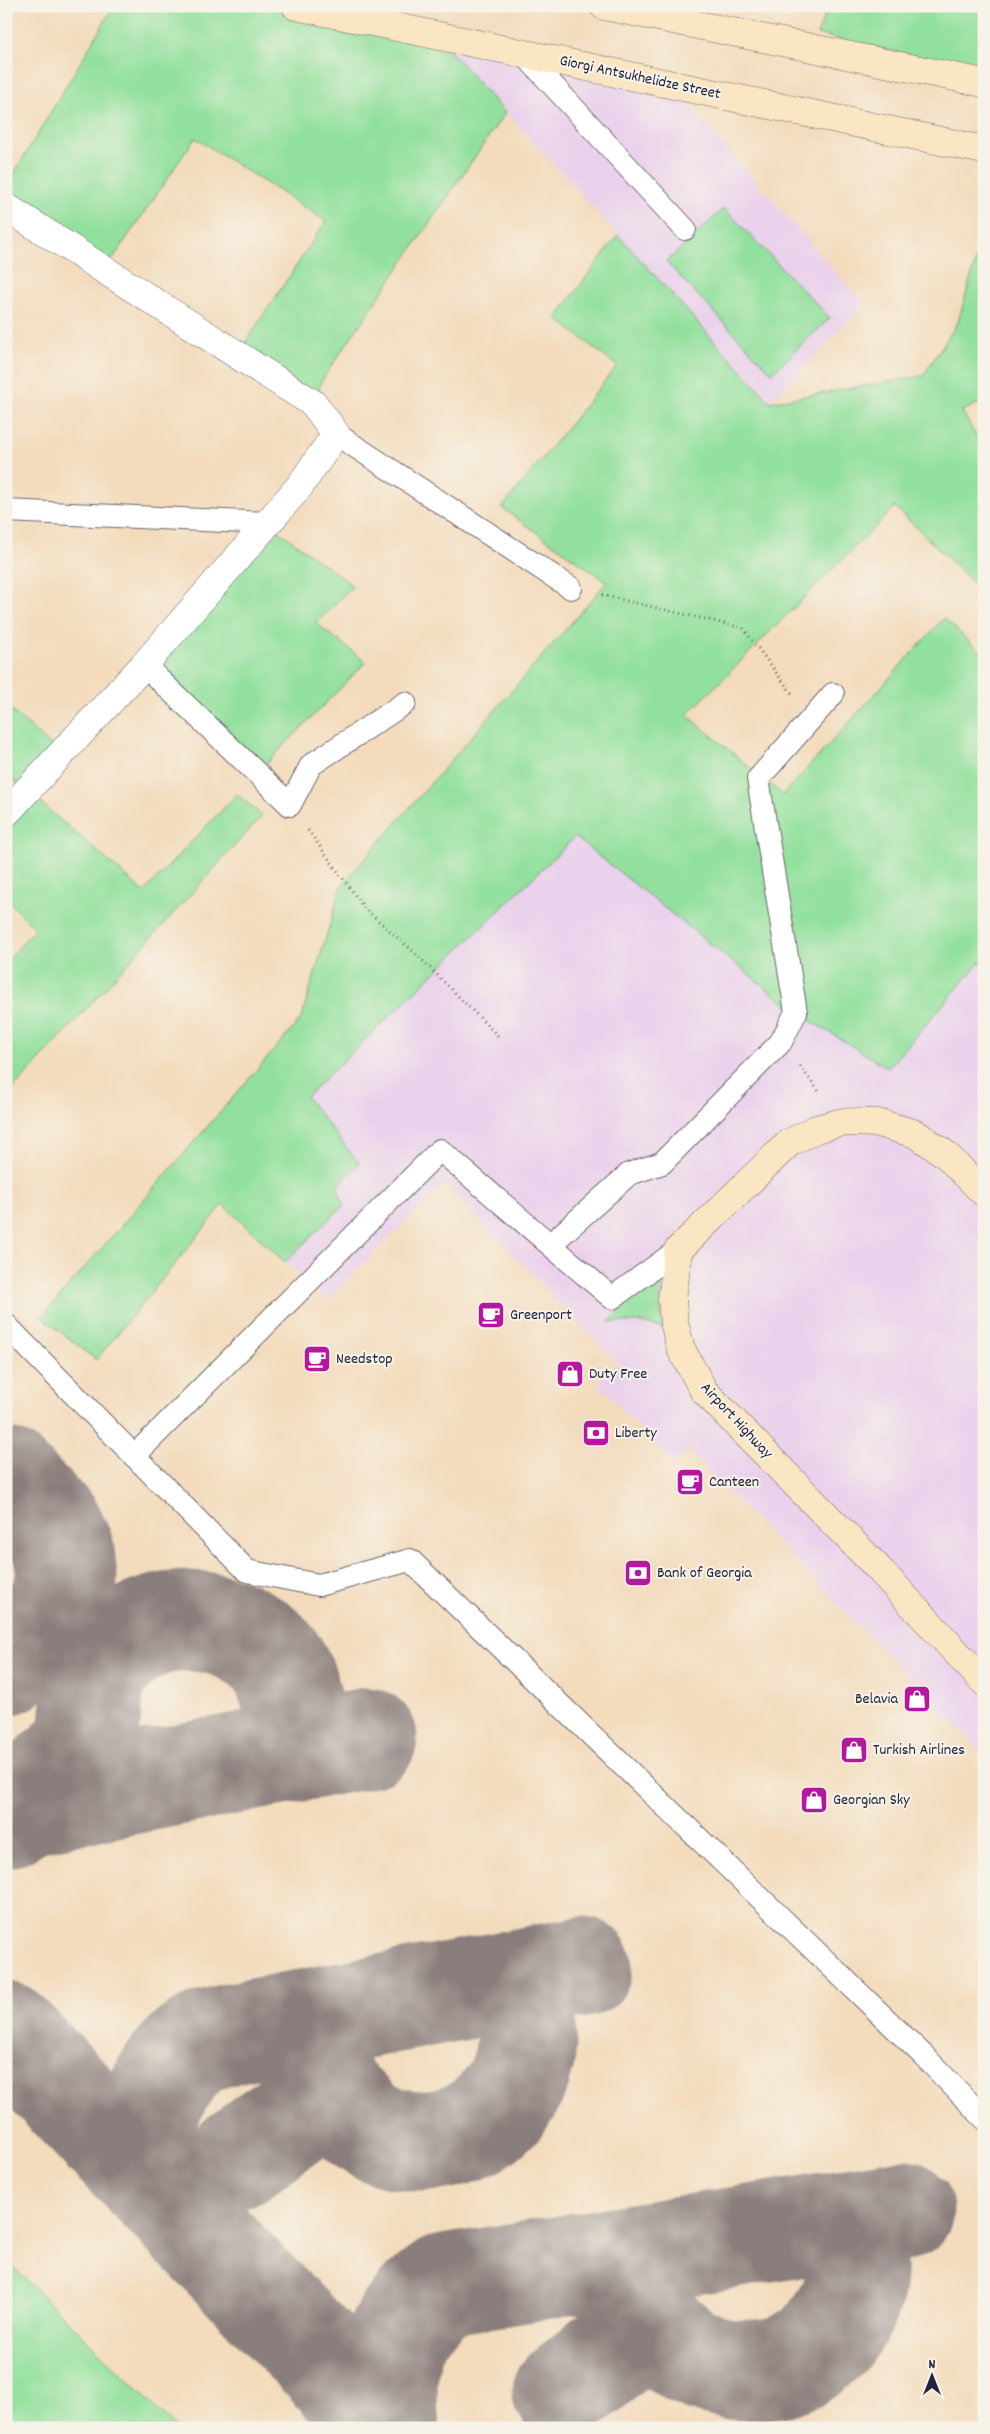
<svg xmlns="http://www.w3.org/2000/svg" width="990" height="2434" viewBox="0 0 990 2434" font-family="Dekko,sans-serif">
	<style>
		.built { fill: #ead1ec }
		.grass { fill: #92e09d; stroke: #5a816c }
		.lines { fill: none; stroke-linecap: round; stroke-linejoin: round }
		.taxiway { stroke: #8a7e7c; stroke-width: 101 }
		.lane-casing { stroke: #6b6368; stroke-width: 24 }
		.street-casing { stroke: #6b6368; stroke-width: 29 }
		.secondary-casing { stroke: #6b6368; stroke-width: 29 }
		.path { stroke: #6b6368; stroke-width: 3; stroke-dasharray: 1 4; stroke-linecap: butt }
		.lane { stroke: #fff; stroke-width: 22 }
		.street { stroke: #fff; stroke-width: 28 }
		.secondary { stroke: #fbe6c3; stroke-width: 28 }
		.labels { text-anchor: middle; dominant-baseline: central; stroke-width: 4; stroke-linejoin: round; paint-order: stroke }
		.street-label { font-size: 16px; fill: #22223b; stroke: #f7f3e8 }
		.poi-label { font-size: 16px; fill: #22223b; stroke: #f7f3e8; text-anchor: start }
	</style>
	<rect width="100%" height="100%" fill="#f7f3e8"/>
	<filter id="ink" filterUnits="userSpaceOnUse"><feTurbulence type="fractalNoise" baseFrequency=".02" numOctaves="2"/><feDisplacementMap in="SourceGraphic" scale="10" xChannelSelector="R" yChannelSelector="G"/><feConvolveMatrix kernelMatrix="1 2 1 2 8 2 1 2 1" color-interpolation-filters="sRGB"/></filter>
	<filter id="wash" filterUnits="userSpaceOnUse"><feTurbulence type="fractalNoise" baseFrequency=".0096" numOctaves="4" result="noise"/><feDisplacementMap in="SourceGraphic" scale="20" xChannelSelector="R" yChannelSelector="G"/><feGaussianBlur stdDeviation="1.12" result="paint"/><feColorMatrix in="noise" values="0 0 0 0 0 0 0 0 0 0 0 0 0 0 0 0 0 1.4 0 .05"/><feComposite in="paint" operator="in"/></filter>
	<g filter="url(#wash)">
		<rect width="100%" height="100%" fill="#f3dbbc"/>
		<g class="built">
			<path d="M 436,35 L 671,85 L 864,304 L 770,402 Z"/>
			<path d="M 575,837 L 796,1012 L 956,989 L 980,962 L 984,965 L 984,1754 L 688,1450 L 674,1463 L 597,1383 L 618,1363 L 444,1184 L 326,1300 L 285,1262 L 343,1205 L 305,1097 Z"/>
		</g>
		<g class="grass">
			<path d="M 114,6 L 296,6 L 436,35 L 505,113 L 322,380 L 314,404 L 237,355 L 326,221 L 195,138 L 105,270 L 6,207 L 6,187 Z"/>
			<path d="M 840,6 L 984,6 L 984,68 L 951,76 L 952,65 L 817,34 L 826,12 Z"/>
			<path d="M 724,208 L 830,318 L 772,373 L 666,262 Z"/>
			<path d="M 984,232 L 984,401 L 962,411 L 984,450 L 984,593 L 895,507 L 687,715 L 783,795 L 944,618 L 984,655 L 984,965 L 980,962 L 888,1068 L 796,1012 L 575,837 L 306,1097 L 359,1163 L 337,1187 L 344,1205 L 285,1262 L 223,1205 L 96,1360 L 42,1317 L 301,1019 L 342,885 L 607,582 L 502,508 L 617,366 L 556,318 L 618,235 L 770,402 L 923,376 L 958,322 Z"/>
			<path d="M 268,523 L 353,586 L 316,623 L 366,662 L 263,767 L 144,665 Z"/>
			<path d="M 6,706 L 61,754 L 27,791 L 144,892 L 237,794 L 262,816 L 6,1097 L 6,963 L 35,928 L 6,899 L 6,813 L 27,791 L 6,774 Z"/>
			<path d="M 665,1268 L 660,1293 L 662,1328 L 638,1322 L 608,1322 Z"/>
			<path d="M 6,2260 L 163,2415 L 177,2428 L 6,2428 Z"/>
		</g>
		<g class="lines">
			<g class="taxiway">
				<path d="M 6,1479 L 53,1527 L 64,1551 L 67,1579 L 59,1605 L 6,1665"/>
				<path d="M 12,1807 L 367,1738"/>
				<path d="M 7,1817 L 88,1744 C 90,1729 92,1689 97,1677 C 126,1610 219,1605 268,1652 C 293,1677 296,1718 296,1751"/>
				<path d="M 6,2032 L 388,2428"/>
				<path d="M 239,2157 L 329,2090 C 343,2107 360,2126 381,2134 C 392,2139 406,2140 418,2141 C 485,2144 535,2085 525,2019 C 523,2005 514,1993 507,1981"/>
				<path d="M 157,2188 C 152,2167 146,2145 148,2123 C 151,2097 170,2067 190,2050 C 202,2041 218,2037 233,2033 L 582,1967"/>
				<path d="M 563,2392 L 650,2322 C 664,2336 676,2349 694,2358 C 725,2374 775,2375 805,2356 C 834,2338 859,2298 856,2263 C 854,2248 847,2234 841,2220"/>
				<path d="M 389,2428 C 383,2363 387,2325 444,2285 L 903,2210"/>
			</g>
		</g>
	</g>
	<g filter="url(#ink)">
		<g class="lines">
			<g class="lane-casing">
				<g id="lane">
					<path d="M 524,54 L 685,229"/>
					<path d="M 336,434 L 571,588"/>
					<path d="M 6,511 L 268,523"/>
					<path d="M 144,665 L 290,805 L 311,765 L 405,703"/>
					<path d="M 551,1244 L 629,1174 L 662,1163 L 781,1042 L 796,1012 L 758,779 L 833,694"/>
					<path d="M 6,1325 L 247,1571 L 319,1585 L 410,1560 L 924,2056 L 984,2118"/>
					<path d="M 134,1456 L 440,1150 L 612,1298 L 678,1250"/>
				</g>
			</g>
			<g class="street-casing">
				<path id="street" d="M 6,207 L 314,404 L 336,434 L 299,487 L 144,665 L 6,813"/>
			</g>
			<g class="secondary-casing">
				<g id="secondary">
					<path d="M 296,6 L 984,150"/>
					<path d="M 604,6 L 984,83"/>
					<path d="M 984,1193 L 945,1154 L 916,1134 L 878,1123 L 843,1122 L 816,1129 L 789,1143 L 678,1250 L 672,1300 L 674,1322 L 681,1349 L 704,1391 L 878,1568 L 984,1682"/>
				</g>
			</g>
			<g class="path">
				<path d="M 602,595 L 743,628 L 793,695"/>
				<path d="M 308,830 L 365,909 L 414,952 L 499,1037"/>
				<path d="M 800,1066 L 820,1093"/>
			</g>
			<use href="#lane" class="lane"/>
			<use href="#street" class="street"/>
			<use href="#secondary" class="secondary"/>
		</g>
	</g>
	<defs>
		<g id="cafe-square" transform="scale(1.4375)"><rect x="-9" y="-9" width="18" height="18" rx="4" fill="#b5179e" stroke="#f7f3e8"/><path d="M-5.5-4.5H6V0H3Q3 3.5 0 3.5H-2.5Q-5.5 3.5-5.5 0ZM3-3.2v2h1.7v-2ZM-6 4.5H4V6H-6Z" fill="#fff"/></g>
		<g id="shop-square" transform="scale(1.4375)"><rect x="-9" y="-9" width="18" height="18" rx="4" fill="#b5179e" stroke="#f7f3e8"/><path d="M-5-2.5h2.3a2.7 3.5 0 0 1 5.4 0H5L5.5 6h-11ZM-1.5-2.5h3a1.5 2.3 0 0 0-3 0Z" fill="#fff"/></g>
		<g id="bank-square" transform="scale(1.4375)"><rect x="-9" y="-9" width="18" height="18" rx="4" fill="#b5179e" stroke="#f7f3e8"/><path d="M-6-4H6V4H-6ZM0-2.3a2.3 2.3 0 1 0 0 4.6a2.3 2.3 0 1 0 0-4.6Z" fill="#fff"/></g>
	</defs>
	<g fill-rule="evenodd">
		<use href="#cafe-square" x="491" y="1315"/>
		<use href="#cafe-square" x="317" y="1359"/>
		<use href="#shop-square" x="570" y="1374"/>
		<use href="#bank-square" x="596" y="1433"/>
		<use href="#cafe-square" x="690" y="1482"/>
		<use href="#bank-square" x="638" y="1573"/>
		<use href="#shop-square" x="917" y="1699"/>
		<use href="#shop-square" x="854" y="1750"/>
		<use href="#shop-square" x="814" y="1800"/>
	</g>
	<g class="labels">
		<g class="street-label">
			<text transform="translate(640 78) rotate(12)">Giorgi Antsukhelidze Street</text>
			<text transform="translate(736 1421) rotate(47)">Airport Highway</text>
		</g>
		<g class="poi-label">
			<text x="510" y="1315">Greenport</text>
			<text x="336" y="1359">Needstop</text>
			<text x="589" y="1374">Duty Free</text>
			<text x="615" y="1433">Liberty</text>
			<text x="709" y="1482">Canteen</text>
			<text x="657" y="1573">Bank of Georgia</text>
			<text x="898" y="1699" text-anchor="end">Belavia</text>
			<text x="873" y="1750">Turkish Airlines</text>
			<text x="833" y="1800">Georgian Sky</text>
		</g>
	</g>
	<rect width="990" height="2434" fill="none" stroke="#f7f3e8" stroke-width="25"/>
	<g transform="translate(932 2376)" stroke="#f7f3e8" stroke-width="4" paint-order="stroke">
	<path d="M0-4L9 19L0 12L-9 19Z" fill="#22223b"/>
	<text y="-8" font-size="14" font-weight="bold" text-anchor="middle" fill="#22223b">N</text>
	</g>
</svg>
